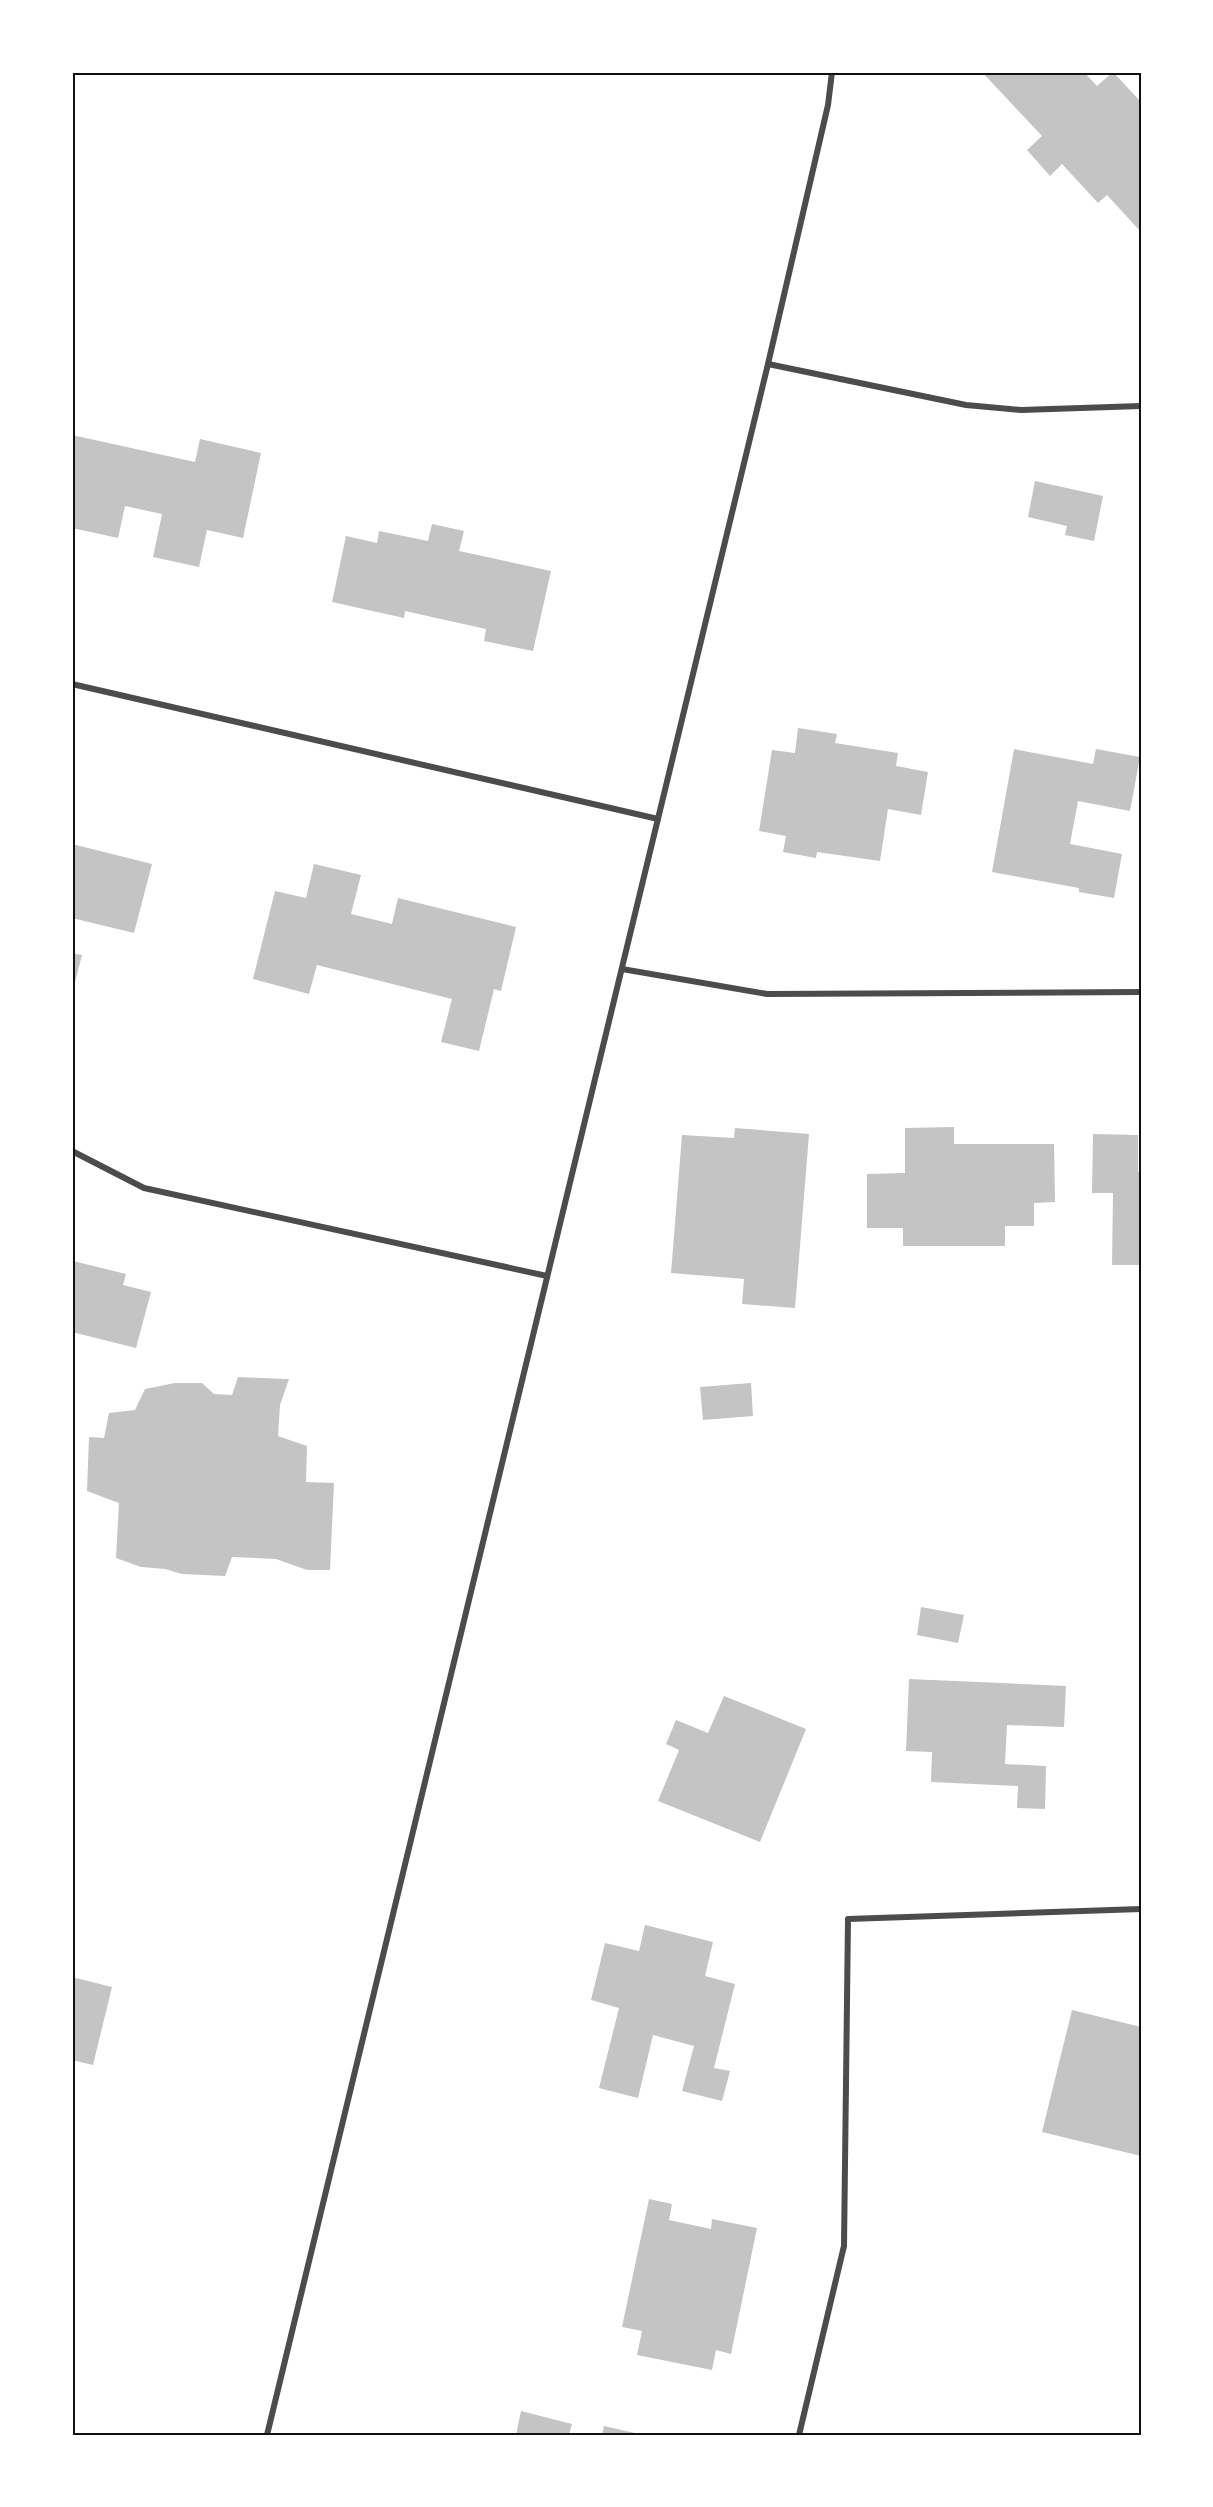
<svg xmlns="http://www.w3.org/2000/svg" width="1213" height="2507" viewBox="0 0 1213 2507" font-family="Cabin,sans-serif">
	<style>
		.building { fill: #c4c4c4 }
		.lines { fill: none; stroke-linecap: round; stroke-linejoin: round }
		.minor { stroke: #4c4c4c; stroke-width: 6 }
		.neatline { fill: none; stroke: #111; stroke-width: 2 }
	</style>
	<rect width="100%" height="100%" fill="#fff"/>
	<g class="building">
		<path d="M 982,72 L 1084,72 L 1097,86 L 1113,72 L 1141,102 L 1141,232 L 1107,195 L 1098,203 L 1062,164 L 1050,176 L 1027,150 L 1042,136 Z"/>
		<path d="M 72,435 L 195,462 L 200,439 L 261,453 L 243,538 L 207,530 L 199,567 L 153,557 L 162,514 L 125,506 L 118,538 L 72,528 Z"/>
		<path d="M 1035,481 L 1103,496 L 1094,541 L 1065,535 L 1067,526 L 1028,517 Z"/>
		<path d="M 432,524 L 464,531 L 459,551 L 551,571 L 533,651 L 484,641 L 486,629 L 405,611 L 404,618 L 332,602 L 346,536 L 377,543 L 379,531 L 428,541 Z"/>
		<path d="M 798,728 L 837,734 L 835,743 L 898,753 L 896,766 L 928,772 L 921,815 L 888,809 L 880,861 L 817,852 L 816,858 L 783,852 L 786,836 L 759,831 L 772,750 L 795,753 Z"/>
		<path d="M 1014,749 L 1093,764 L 1096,749 L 1140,757 L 1130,811 L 1078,801 L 1070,844 L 1122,854 L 1114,898 L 1079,892 L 1079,888 L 992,872 Z"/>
		<path d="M 72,844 L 152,864 L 134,933 L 72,918 Z"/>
		<path d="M 314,864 L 361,875 L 351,914 L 392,924 L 398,898 L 516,927 L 501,991 L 494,989 L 479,1051 L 441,1042 L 452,999 L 317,965 L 309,994 L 253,979 L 275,891 L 306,898 Z"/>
		<path d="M 72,953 L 82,955 L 73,990 L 72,990 Z"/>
		<path d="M 954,1127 L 954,1144 L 1054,1144 L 1055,1202 L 1034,1203 L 1034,1226 L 1005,1226 L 1005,1246 L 903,1246 L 903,1228 L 867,1228 L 867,1174 L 905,1173 L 905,1128 Z"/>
		<path d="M 735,1128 L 809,1134 L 795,1308 L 742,1304 L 744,1279 L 671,1273 L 682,1135 L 734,1138 Z"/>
		<path d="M 1093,1134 L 1138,1135 L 1138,1172 L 1141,1172 L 1141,1265 L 1112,1265 L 1113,1193 L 1092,1193 Z"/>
		<path d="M 73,1261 L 126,1274 L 123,1285 L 151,1292 L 136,1348 L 72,1332 Z"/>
		<path d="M 238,1377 L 289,1379 L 280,1405 L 278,1436 L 307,1446 L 306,1482 L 334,1483 L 330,1570 L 307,1570 L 276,1559 L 232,1557 L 225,1576 L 182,1574 L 165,1569 L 141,1567 L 116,1558 L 119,1503 L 87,1491 L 89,1437 L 104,1438 L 109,1413 L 135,1410 L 145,1389 L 175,1383 L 202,1383 L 214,1394 L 232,1395 Z"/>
		<path d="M 751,1383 L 753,1416 L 703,1420 L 700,1387 Z"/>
		<path d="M 921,1607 L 964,1615 L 958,1643 L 917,1635 Z"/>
		<path d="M 909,1679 L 1066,1686 L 1064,1727 L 1007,1725 L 1005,1764 L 1046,1766 L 1045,1809 L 1017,1808 L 1018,1786 L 931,1782 L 932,1752 L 906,1751 Z"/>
		<path d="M 724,1696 L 806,1729 L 760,1842 L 658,1801 L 679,1750 L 666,1744 L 676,1720 L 708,1733 Z"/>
		<path d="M 645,1925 L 713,1942 L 705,1976 L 735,1984 L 714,2068 L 730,2071 L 722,2101 L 682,2091 L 694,2046 L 653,2035 L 638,2098 L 599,2088 L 619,2008 L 591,2000 L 605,1943 L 639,1951 Z"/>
		<path d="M 72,1977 L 112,1987 L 93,2065 L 72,2060 Z"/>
		<path d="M 1072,2010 L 1141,2027 L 1141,2156 L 1042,2132 Z"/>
		<path d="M 649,2199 L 672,2204 L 669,2220 L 711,2229 L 712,2219 L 757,2228 L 731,2354 L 716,2350 L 712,2370 L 637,2355 L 642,2331 L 622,2327 Z"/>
		<path d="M 521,2411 L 572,2424 L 569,2435 L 516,2435 Z"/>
		<path d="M 604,2426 L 639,2434 L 639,2435 L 602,2435 Z"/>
	</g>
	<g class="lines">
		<g class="minor">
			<path d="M 768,364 L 966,405 L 1021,410 L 1141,406"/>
			<path d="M 72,684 L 658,819"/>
			<path d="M 622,969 L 767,994 L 1141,992"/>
			<path d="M 72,1151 L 144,1188 L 547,1276"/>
			<path d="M 267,2435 L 768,364 L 828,105 L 832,72"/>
			<path d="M 799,2435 L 844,2246 L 848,1919 L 1141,1909"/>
		</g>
	</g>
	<rect width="1213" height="2507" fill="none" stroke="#ffffff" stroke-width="147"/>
	<rect x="74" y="74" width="1066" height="2360" class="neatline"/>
</svg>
